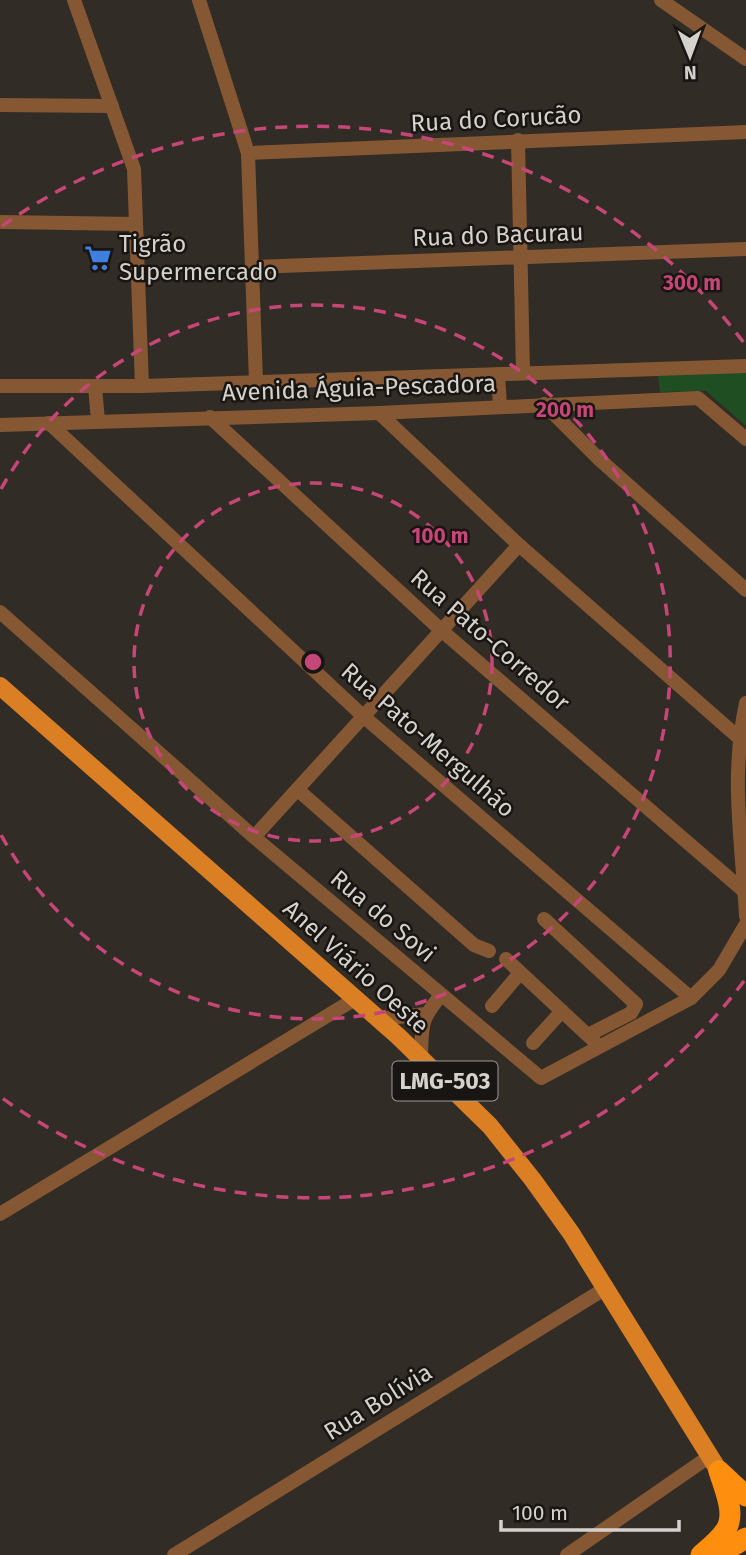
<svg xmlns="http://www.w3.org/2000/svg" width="746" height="1555" viewBox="0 0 746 1555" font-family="'Fira Sans',sans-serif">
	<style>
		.green { fill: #1e4e22 }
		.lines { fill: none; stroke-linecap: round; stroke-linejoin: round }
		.street { stroke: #855833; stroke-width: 14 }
		.primary { stroke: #db7f25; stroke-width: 18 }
		.highway { stroke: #fd8e0e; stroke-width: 21 }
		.ring { fill: none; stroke: #c74678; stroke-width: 3.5; stroke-dasharray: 12 9 }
		.labels { text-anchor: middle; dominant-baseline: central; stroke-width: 5; stroke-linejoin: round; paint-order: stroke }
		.shield { fill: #181512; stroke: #9c9995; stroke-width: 2 }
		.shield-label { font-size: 23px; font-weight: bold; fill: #d5d2cd }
		.street-label { font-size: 24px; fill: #d5d2cd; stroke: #181512 }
		.poi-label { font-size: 24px; fill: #d5d2cd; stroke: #181512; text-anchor: start }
		.centre { fill: #c74678; stroke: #181512; stroke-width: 3.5 }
		.ring-label { font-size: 21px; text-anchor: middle; font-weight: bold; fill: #c74678; stroke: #181512; stroke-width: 5; stroke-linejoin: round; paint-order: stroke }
	</style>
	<rect width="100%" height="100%" fill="#322c26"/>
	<path class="green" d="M 746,372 L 746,426 L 706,391 L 660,392 L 658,376 Z"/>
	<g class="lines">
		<g class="street">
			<path d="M 74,0 L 134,169 L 142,386"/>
			<path d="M 199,0 L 248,153 L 256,382"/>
			<path d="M 661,0 L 746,59"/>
			<path d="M 0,105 L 112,106"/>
			<path d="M 518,140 L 523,373"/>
			<path d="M 248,153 L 746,132"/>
			<path d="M 0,222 L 136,224"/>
			<path d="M 252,267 L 746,249"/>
			<path d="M 498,374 L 500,406"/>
			<path d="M 0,386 L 142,386 L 746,366"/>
			<path d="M 95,386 L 98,421"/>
			<path d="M 544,404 L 599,459 L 746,590"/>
			<path d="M 379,413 L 519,545 L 738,737"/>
			<path d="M 210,417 L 441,630 L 745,892"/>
			<path d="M 49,423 L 363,716 L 691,998"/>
			<path d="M 0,425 L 379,413 L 698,398 L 746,439"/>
			<path d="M 0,612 L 254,837 L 541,1078 L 691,998 L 719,970 L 746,924"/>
			<path d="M 746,703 C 730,777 742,842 746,916"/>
			<path d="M 298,790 L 474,945 L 489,951"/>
			<path d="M 254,837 L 519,545"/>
			<path d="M 544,919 L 636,1004 L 631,1013 L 588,1035"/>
			<path d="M 506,959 L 595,1042"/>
			<path d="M 492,1006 L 520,973"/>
			<path d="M 379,1019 L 426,1014"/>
			<path d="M 533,1043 L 562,1011"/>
			<path d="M 421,1057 C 422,1024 420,1021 441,995"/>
			<path d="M 0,1214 L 355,999"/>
			<path d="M 174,1555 L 606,1288"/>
			<path d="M 567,1555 L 710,1456"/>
		</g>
		<path class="primary" d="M 0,686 L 399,1037 L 490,1126 L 533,1180 L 571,1233 L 719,1471"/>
		<g class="highway">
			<path d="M 719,1471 L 746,1496"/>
			<path d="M 701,1555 C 709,1548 719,1540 725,1531 C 737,1515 724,1488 719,1471"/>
			<path d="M 718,1555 L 746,1538"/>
		</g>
	</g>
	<g class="ring">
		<circle cx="313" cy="662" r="179"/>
		<path d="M1 489A357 357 0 1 1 1 835"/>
		<path d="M744 981A536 536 0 0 1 2 1098M2 226A536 536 0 0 1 744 343"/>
	</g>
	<defs>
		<g id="supermarket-bare" transform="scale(2.1)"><path d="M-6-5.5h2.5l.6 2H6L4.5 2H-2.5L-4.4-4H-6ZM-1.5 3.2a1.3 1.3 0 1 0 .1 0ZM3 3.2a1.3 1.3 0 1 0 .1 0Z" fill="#3f7fe0" stroke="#181512" stroke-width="2.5" paint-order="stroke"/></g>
	</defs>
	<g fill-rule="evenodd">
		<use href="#supermarket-bare" x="98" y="258"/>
	</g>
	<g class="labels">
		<rect class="shield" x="392.5" y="1061.5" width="105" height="39" rx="5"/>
		<g class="shield-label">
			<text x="445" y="1081">LMG-503</text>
		</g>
		<g class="street-label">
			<text transform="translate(496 119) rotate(-3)">Rua do Corucão</text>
			<text transform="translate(498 235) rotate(-2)">Rua do Bacurau</text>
			<text transform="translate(359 388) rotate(-2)">Avenida Águia-Pescadora</text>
			<text transform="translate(490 640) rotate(41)">Rua Pato-Corredor</text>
			<text transform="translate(428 740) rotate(41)">Rua Pato-Mergulhão</text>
			<text transform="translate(383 916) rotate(40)">Rua do Sovi</text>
			<text transform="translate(356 967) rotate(42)">Anel Viário Oeste</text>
			<text transform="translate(378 1402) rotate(-32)">Rua Bolívia</text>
		</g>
		<g class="poi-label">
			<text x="119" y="244">Tigrão<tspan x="119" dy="28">Supermercado</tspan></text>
		</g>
	</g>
	<circle cx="313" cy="662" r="10" class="centre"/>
	<g class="ring-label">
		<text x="692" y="290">300 m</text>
		<text x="565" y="417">200 m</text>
		<text x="440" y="543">100 m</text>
	</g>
	<g transform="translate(690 56) rotate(179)" stroke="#181512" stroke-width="5" paint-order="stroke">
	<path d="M0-5L12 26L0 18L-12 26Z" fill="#d5d2cd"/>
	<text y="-10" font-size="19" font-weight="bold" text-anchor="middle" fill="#d5d2cd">N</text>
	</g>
	<path d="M501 1520v10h178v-10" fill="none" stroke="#d5d2cd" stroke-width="3.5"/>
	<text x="512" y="1520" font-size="21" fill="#d5d2cd" stroke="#181512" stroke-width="5" paint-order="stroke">100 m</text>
</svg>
